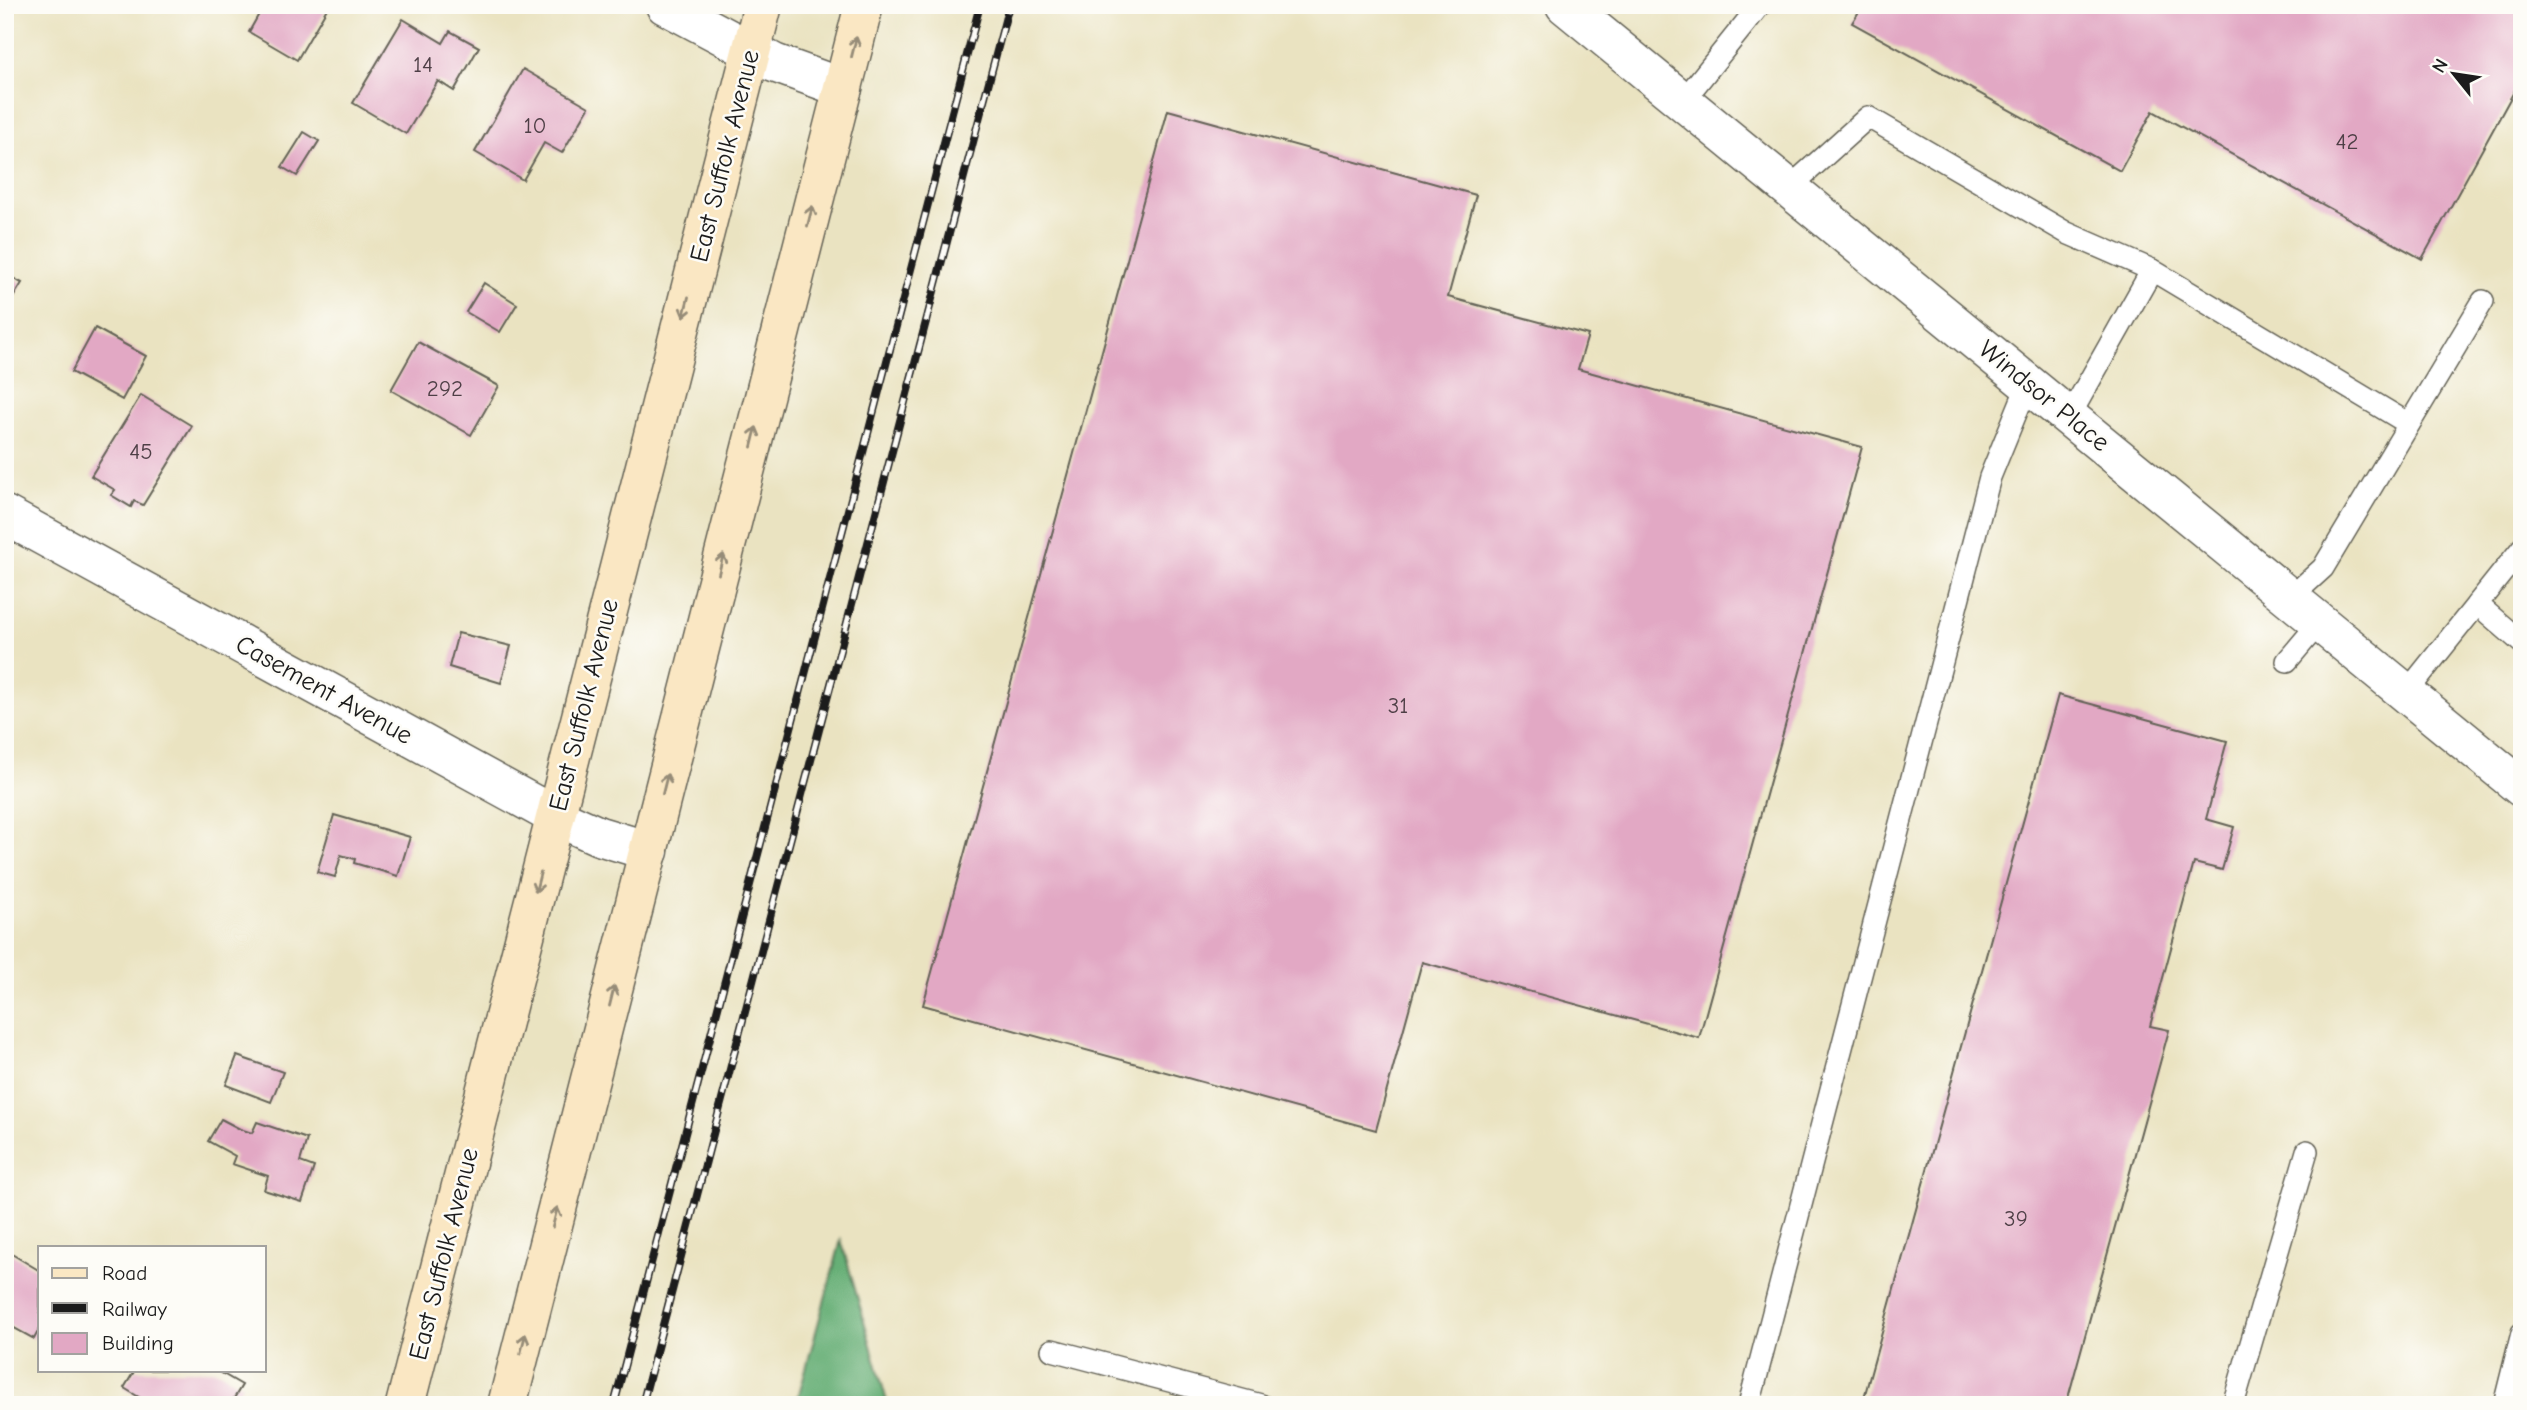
<svg xmlns="http://www.w3.org/2000/svg" width="2527" height="1410" viewBox="0 0 2527 1410" font-family="'Comic Neue',sans-serif">
	<style>
		.forest { fill: #66af76; stroke: #416649; stroke-width: 2 }
		.building { fill: #e2a8c4 }
		.lines { fill: none; stroke-linecap: round; stroke-linejoin: round }
		.lane-casing { stroke: #646256; stroke-width: 24 }
		.street-casing { stroke: #646256; stroke-width: 41 }
		.secondary-casing { stroke: #646256; stroke-width: 41 }
		.lane { stroke: #fff; stroke-width: 21 }
		.street { stroke: #fff; stroke-width: 38 }
		.secondary { stroke: #fae7c3; stroke-width: 38 }
		.rail-casing { stroke: #1c1c1c; stroke-width: 8 }
		.rail { stroke: #fdfcf7; stroke-width: 5; stroke-dasharray: 16; stroke-linecap: butt }
		.oneway { stroke: #968c78 }
		.labels { text-anchor: middle; dominant-baseline: central; stroke-width: 5; stroke-linejoin: round; paint-order: stroke }
		.number-label { font-size: 23px; fill: #4e3f46 }
		.street-label { font-size: 26px; fill: #1c1c1c; stroke: #fdfcf7 }
	</style>
	<rect width="100%" height="100%" fill="#fdfcf7"/>
	<filter id="ink" filterUnits="userSpaceOnUse"><feTurbulence type="fractalNoise" baseFrequency=".0143" numOctaves="2"/><feDisplacementMap in="SourceGraphic" scale="14" xChannelSelector="R" yChannelSelector="G"/><feConvolveMatrix kernelMatrix="1 2 1 2 8 2 1 2 1" color-interpolation-filters="sRGB"/></filter>
	<filter id="wash" filterUnits="userSpaceOnUse"><feTurbulence type="fractalNoise" baseFrequency=".00686" numOctaves="4" result="noise"/><feDisplacementMap in="SourceGraphic" scale="28" xChannelSelector="R" yChannelSelector="G"/><feGaussianBlur stdDeviation="1.57" result="paint"/><feColorMatrix in="noise" values="0 0 0 0 0 0 0 0 0 0 0 0 0 0 0 0 0 1.4 0 .05"/><feComposite in="paint" operator="in"/></filter>
	<g filter="url(#wash)">
		<rect width="100%" height="100%" fill="#eae3c1"/>
		<path class="forest" d="M 841,1240 L 888,1405 L 796,1405 Z"/>
		<g id="blocks">
			<g class="building">
				<path d="M 264,5 L 329,5 L 297,60 L 249,32 Z"/>
				<path d="M 1863,5 L 2522,5 L 2522,77 L 2422,259 L 2153,111 L 2120,171 L 1852,23 Z"/>
				<path d="M 403,19 L 443,43 L 450,31 L 479,47 L 454,91 L 438,81 L 406,134 L 353,103 Z"/>
				<path d="M 523,69 L 589,107 L 562,153 L 544,143 L 523,180 L 475,152 Z"/>
				<path d="M 1168,110 L 1476,195 L 1448,297 L 1588,335 L 1578,369 L 1862,447 L 1699,1038 L 1422,962 L 1376,1130 L 923,1005 Z"/>
				<path d="M 304,132 L 319,141 L 297,176 L 282,167 Z"/>
				<path d="M 5,274 L 22,283 L 5,311 Z"/>
				<path d="M 484,283 L 517,304 L 500,332 L 466,312 Z"/>
				<path d="M 95,328 L 146,356 L 122,400 L 71,372 Z"/>
				<path d="M 418,342 L 499,386 L 471,435 L 391,390 Z"/>
				<path d="M 141,395 L 192,426 L 143,505 L 134,501 L 131,507 L 111,495 L 115,490 L 91,476 Z"/>
				<path d="M 458,633 L 511,646 L 501,683 L 449,667 Z"/>
				<path d="M 2058,695 L 2227,741 L 2206,819 L 2234,827 L 2222,870 L 2194,863 L 2150,1026 L 2169,1030 L 2066,1405 L 1862,1405 Z"/>
				<path d="M 334,815 L 410,837 L 398,876 L 354,863 L 355,859 L 341,855 L 335,877 L 317,872 Z"/>
				<path d="M 237,1056 L 283,1072 L 271,1102 L 226,1085 Z"/>
				<path d="M 221,1119 L 240,1129 L 252,1133 L 257,1122 L 307,1139 L 300,1162 L 314,1167 L 302,1202 L 264,1190 L 268,1176 L 232,1164 L 235,1156 L 208,1141 Z"/>
				<path d="M 5,1250 L 40,1271 L 40,1328 L 34,1339 L 5,1323 Z"/>
				<path d="M 135,1370 L 216,1370 L 242,1385 L 230,1405 L 152,1405 L 124,1388 Z"/>
			</g>
		</g>
	</g>
	<g filter="url(#ink)">
		<use href="#blocks" fill-opacity="0" stroke="#646256" stroke-width="2"/>
		<g class="lines">
			<g class="lane-casing">
				<g id="lane">
					<path d="M 1683,101 L 1760,5"/>
					<path d="M 1789,188 L 1868,117 L 2067,233 L 2152,270"/>
					<path d="M 2069,417 L 2152,270 L 2409,424"/>
					<path d="M 2290,598 L 2323,568 L 2483,301"/>
					<path d="M 2477,604 L 2522,643"/>
					<path d="M 2287,661 L 2319,623"/>
					<path d="M 2406,693 L 2522,548"/>
					<path d="M 1052,1350 L 1261,1405"/>
					<path d="M 1749,1405 L 1990,477 L 2028,384"/>
					<path d="M 2233,1405 L 2307,1151"/>
					<path d="M 2504,1405 L 2522,1333"/>
				</g>
			</g>
			<g class="street-casing">
				<g id="street">
					<path d="M 665,5 L 774,63 L 843,88"/>
					<path d="M 1565,5 L 2522,788"/>
					<path d="M 5,515 L 555,816 L 599,836 L 649,851"/>
				</g>
			</g>
			<g class="secondary-casing">
				<g id="secondary">
					<path d="M 405,1405 L 763,5"/>
					<path d="M 507,1405 L 864,5"/>
				</g>
			</g>
			<use href="#lane" class="lane"/>
			<use href="#street" class="street"/>
			<use href="#secondary" class="secondary"/>
			<g class="rail-casing">
				<g id="rail">
					<path d="M 614,1405 L 980,5"/>
					<path d="M 642,1405 L 1009,5"/>
				</g>
			</g>
			<use href="#rail" class="rail"/>
		</g>
		<defs><path id="oneway-shaft" d="M-6 0H5M1.5-3L5.5 0L1.5 3" fill="none" stroke-width="1.6" stroke-linecap="round" stroke-linejoin="round" transform="scale(1.75)"/></defs>
		<g class="oneway">
			<use href="#oneway-shaft" transform="translate(854 47) rotate(-76)"/>
			<use href="#oneway-shaft" transform="translate(810 216) rotate(-76)"/>
			<use href="#oneway-shaft" transform="translate(686 307) rotate(104)"/>
			<use href="#oneway-shaft" transform="translate(754 437) rotate(-76)"/>
			<use href="#oneway-shaft" transform="translate(721 564) rotate(-76)"/>
			<use href="#oneway-shaft" transform="translate(665 784) rotate(-76)"/>
			<use href="#oneway-shaft" transform="translate(538 882) rotate(104)"/>
			<use href="#oneway-shaft" transform="translate(612 996) rotate(-76)"/>
			<use href="#oneway-shaft" transform="translate(555 1217) rotate(-76)"/>
			<use href="#oneway-shaft" transform="translate(523 1344) rotate(-76)"/>
		</g>
	</g>
	<g class="labels">
		<g class="number-label">
			<text x="423" y="64">14</text>
			<text x="535" y="125">10</text>
			<text x="2347" y="141">42</text>
			<text x="445" y="388">292</text>
			<text x="141" y="451">45</text>
			<text x="1398" y="705">31</text>
			<text x="2016" y="1218">39</text>
		</g>
		<g class="street-label">
			<text transform="translate(725 156) rotate(-76)">East Suffolk Avenue</text>
			<text transform="translate(2044 396) rotate(39)">Windsor Place</text>
			<text transform="translate(324 690) rotate(29)">Casement Avenue</text>
			<text transform="translate(584 705) rotate(-76)">East Suffolk Avenue</text>
			<text transform="translate(444 1254) rotate(-76)">East Suffolk Avenue</text>
		</g>
	</g>
	<rect width="2527" height="1410" fill="none" stroke="#fdfcf7" stroke-width="28"/>
	<rect x="38" y="1246" width="228" height="126" fill="#fdfcf7" stroke="#a3a29f" stroke-width="2"/>
	<rect x="52" y="1268" width="35" height="10" fill="#fae7c3" stroke="#a3a29f" stroke-width="2"/>
	<text x="102" y="1280" font-size="21" fill="#1c1c1c">Road</text>
	<rect x="52" y="1303" width="35" height="10" fill="#1c1c1c" stroke="#a3a29f" stroke-width="2"/>
	<text x="102" y="1316" font-size="21" fill="#1c1c1c">Railway</text>
	<rect x="52" y="1333" width="35" height="21" fill="#e2a8c4" stroke="#a3a29f" stroke-width="2"/>
	<text x="102" y="1350" font-size="21" fill="#1c1c1c">Building</text>
	<g transform="translate(2454 74) rotate(300)" stroke="#fdfcf7" stroke-width="5" paint-order="stroke">
	<path d="M0-5L12 26L0 18L-12 26Z" fill="#1c1c1c"/>
	<text y="-10" font-size="19" font-weight="bold" text-anchor="middle" fill="#1c1c1c">N</text>
	</g>
</svg>
